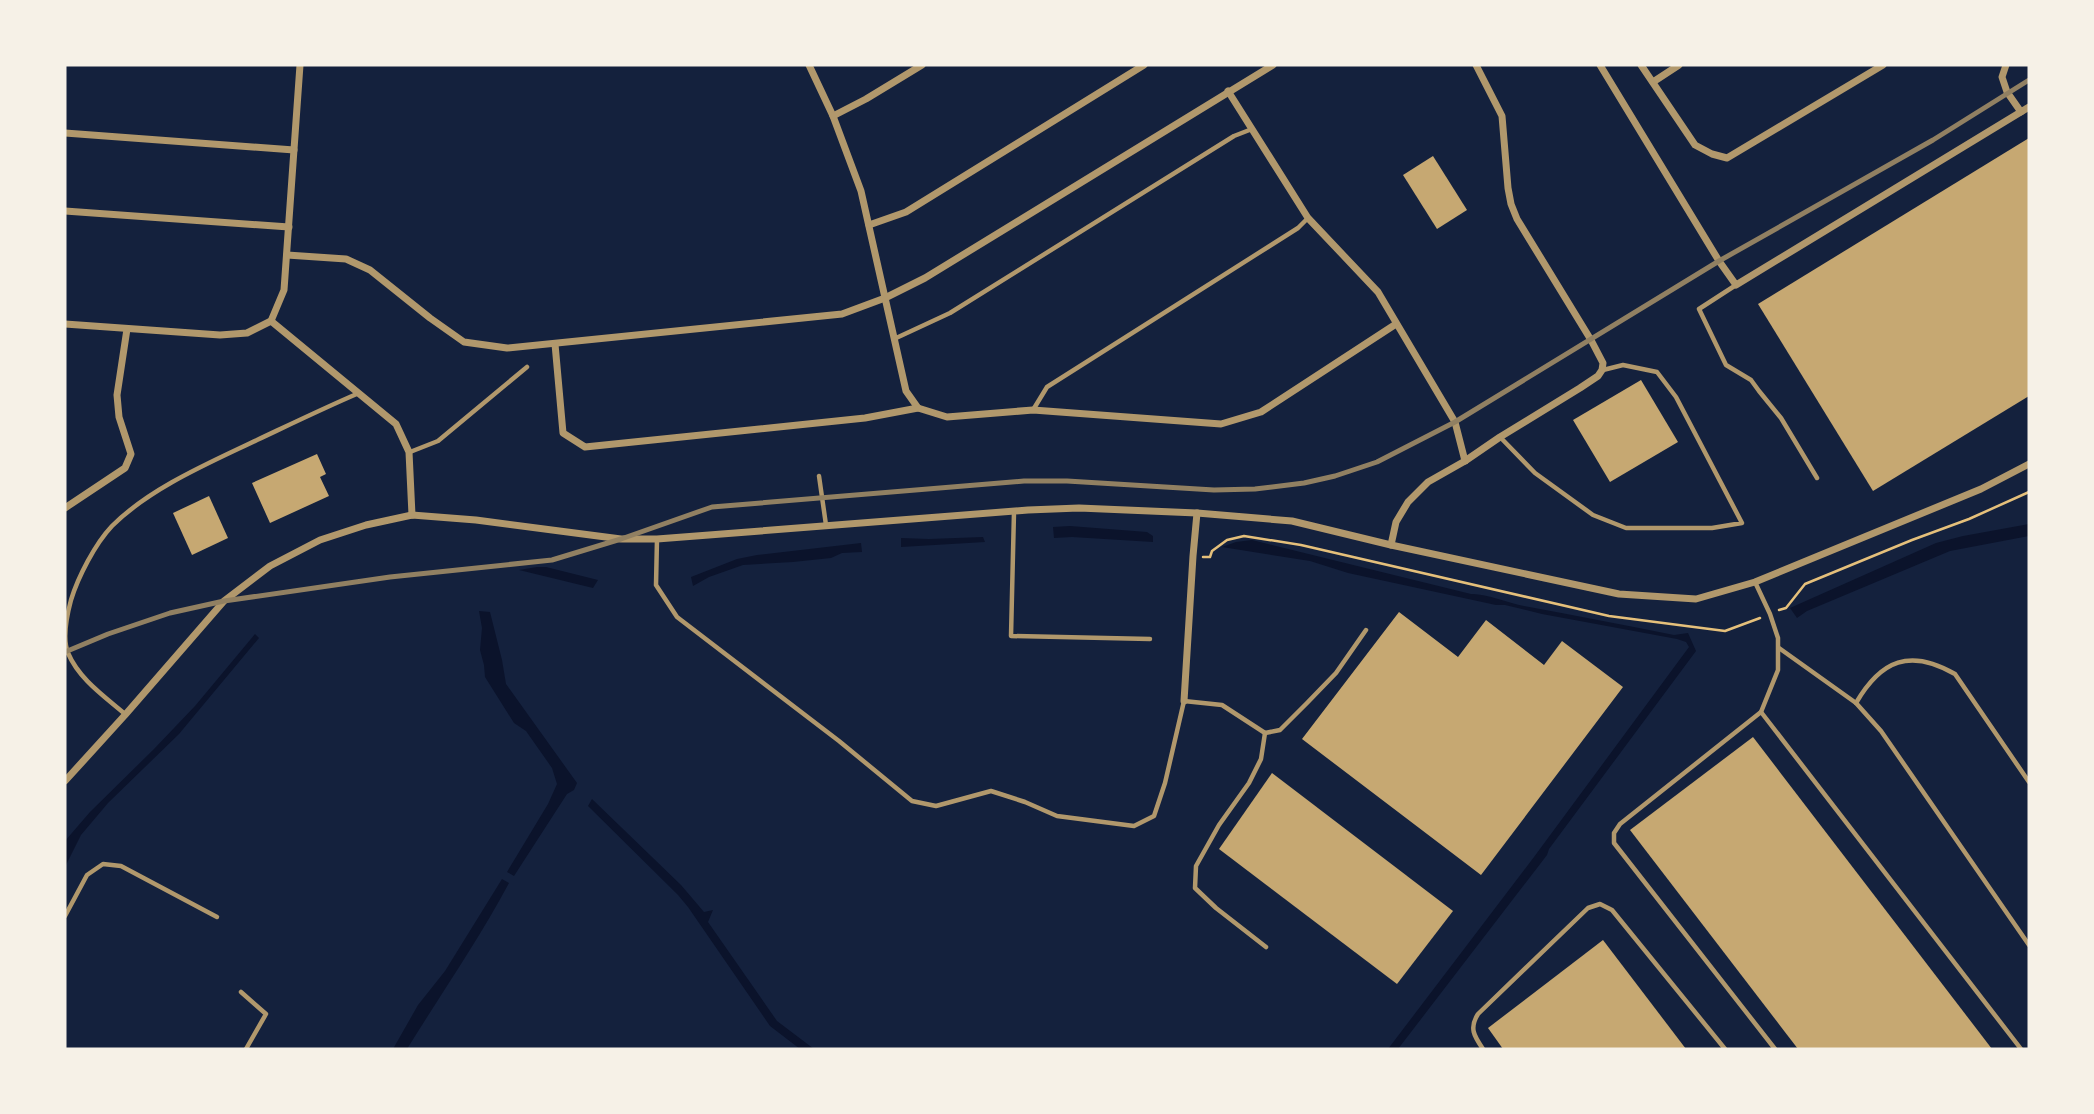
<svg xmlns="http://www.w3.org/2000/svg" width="2094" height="1114" viewBox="0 0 2094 1114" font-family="'Space Grotesk',sans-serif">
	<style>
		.water { fill: #0b132b }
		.building { fill: #c6a872 }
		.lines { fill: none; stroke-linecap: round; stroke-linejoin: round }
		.path { stroke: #e5c07b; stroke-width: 2.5 }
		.service { stroke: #b1986c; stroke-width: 4.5 }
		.minor { stroke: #b1986c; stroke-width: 7 }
		.rail { stroke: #918062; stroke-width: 5 }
	</style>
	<rect width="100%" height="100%" fill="#14213d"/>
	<g class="water">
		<path d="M 2029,524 L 2029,536 L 1950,551 L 1807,611 L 1797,618 L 1790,608 L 1936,543 L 1963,536 Z"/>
		<path d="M 1070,526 L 1147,532 L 1153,536 L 1153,542 L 1072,537 L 1054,538 L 1053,527 Z"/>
		<path d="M 983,537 L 985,542 L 901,547 L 901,538 L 929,539 Z"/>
		<path d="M 1252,540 L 1471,594 C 1484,593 1509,603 1524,606 C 1574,615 1624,625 1674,635 L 1688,633 L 1696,651 L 1549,849 L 1547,855 L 1398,1049 L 1388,1049 L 1534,857 L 1689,647 L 1686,642 L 1677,639 L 1542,614 L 1505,605 L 1496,605 L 1348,573 L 1310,561 L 1222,547 L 1236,542 Z"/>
		<path d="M 861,543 L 862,552 L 842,553 L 831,558 L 793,562 L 743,565 L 709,577 L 693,586 L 691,577 L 737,559 L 757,555 Z"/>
		<path d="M 537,567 L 546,567 L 598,580 L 593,588 L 519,570 Z"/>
		<path d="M 479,611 L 490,612 L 502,660 L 506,684 L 577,783 L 574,790 L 567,794 L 514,876 L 507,872 L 548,804 L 557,784 L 552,768 L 526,731 L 514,723 L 485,677 L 484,665 L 480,650 L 482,628 Z"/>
		<path d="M 255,634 L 259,638 L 179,734 L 108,803 L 81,835 L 65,867 L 65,841 L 90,812 L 154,749 L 195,706 Z"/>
		<path d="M 592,799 L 681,885 L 704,912 L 713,910 L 708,922 L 777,1021 L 814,1049 L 800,1049 L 770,1026 L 688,907 L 678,895 L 588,806 Z"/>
		<path d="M 502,879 L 509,883 C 478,941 441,994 407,1049 L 393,1049 L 418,1005 L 445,971 Z"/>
	</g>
	<g class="building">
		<path d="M 2029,138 L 2029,396 L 1873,491 L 1758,304 Z"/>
		<path d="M 1433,156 L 1467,210 L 1437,229 L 1403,175 Z"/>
		<path d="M 1641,380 L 1678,442 L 1610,482 L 1573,420 Z"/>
		<path d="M 317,454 L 326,474 L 320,477 L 329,496 L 270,523 L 252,483 Z"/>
		<path d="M 209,496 L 228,538 L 192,555 L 173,513 Z"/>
		<path d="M 1399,612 L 1458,657 L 1486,620 L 1544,665 L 1562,641 L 1623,687 L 1481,875 L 1302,739 Z"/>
		<path d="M 1753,737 L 1992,1049 L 1798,1049 L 1630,830 Z"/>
		<path d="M 1272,773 L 1453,911 L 1397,984 L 1219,849 Z"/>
		<path d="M 1603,940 L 1686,1049 L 1503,1049 L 1488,1028 Z"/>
	</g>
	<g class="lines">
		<g class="path">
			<path d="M 1203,557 L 1210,557 L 1212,551 L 1227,540 L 1244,536 L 1301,545 L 1609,616 L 1725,631 L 1760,618"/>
			<path d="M 1779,610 L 1786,608 L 1805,584 L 1912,540 L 1969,519 L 2029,492"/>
		</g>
		<g class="service">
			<path d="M 1736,285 L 1699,309 L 1726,365 L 1751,380 L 1759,391 L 1781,418 L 1817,478"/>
			<path d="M 894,339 L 950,313 L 1234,136 L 1252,129"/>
			<path d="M 1033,410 L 1047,387 L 1298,228 L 1308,218"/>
			<path d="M 1500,437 L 1535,473 L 1593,515 L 1626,528 L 1712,528 L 1742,523 L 1676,397 L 1657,372 L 1623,365 L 1603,370"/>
			<path d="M 410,452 L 438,441 L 527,367"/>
			<path d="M 819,476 L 826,525"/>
			<path d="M 1014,512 L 1011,636 L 1150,639"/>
			<path d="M 657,539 L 656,585 L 677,617 L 839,741 L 912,801 L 936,806 L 991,791 L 1025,802 L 1057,816 L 1134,826 L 1154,816 L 1165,783 L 1184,701 L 1222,705 L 1265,733 L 1280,730 L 1307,703 L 1336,673 L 1366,630"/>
			<path d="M 1755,582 L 1770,614 L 1778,638 L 1778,670 L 1761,712 L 1620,824 L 1614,833 L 1614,843 L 1775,1049"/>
			<path d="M 1779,648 L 1856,703 L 1881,731 L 2029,945"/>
			<path d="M 1856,703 C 1881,660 1910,648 1955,674 L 2029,782"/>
			<path d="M 1761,712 L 2021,1049"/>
			<path d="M 125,714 C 104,696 79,679 68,653 C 62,638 67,615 71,600 C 78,577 95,544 112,526 C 150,488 209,463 257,440 C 291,424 324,408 359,393"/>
			<path d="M 1265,733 L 1261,759 L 1249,783 L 1219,825 L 1196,866 L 1195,888 L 1216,908 L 1266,947"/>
			<path d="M 65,916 L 87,875 L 103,864 L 121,866 L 217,917"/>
			<path d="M 241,992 L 266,1014 L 246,1049"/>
			<path d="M 1483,1049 C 1474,1036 1469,1028 1478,1014 L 1588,908 L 1600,904 L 1612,910 L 1725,1049"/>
		</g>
		<g class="minor">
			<path d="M 809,65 L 833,116 L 861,191 L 906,391 L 918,408 L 947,417 L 1033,410 L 1221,424 L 1261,412 L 1396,324"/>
			<path d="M 1600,65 L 1719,261 L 1736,285 L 2029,107"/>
			<path d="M 1641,65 L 1695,145 L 1712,154 L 1727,158 L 1883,65"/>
			<path d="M 2006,65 L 2002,77 L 2007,92 L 2021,112"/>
			<path d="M 1653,82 L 1679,65"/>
			<path d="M 1228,91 L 1308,218 L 1378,292 L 1455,422 L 1465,461"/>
			<path d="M 833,116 L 866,99 L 922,65"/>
			<path d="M 65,133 L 294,150"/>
			<path d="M 65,211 L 289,227"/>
			<path d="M 869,225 L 906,212 L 1144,65"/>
			<path d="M 287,255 L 346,259 L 370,270 L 430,318 L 464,342 L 507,348 L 842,314 L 885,298 L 925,278 L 1273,65"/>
			<path d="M 271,321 L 396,424 L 409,452 L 412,515"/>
			<path d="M 65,324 L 220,335 L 247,333 L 271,321 L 284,290 L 300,65"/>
			<path d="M 555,344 L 563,433 L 585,447 L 865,418 L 918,408"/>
			<path d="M 65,508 L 125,468 L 131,454 L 119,417 L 117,395 L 127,329"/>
			<path d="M 1391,545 L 1396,522 L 1408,502 L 1428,482 L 1465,461 L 1500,437 L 1580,388 L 1598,376 L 1602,370 L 1603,363 L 1591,340 L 1517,219 L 1511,204 L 1508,188 L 1502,116 L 1476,65"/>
			<path d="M 1184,701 L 1193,556 L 1197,513"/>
			<path d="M 65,781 L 125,715 L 224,601 L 270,566 L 320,540 L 366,525 L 412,515 L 476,520 L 621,539 L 657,539 L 1028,510 L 1079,508 L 1197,513 L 1292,521 L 1391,545 L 1619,594 L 1696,599 L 1755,582 L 1981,489 L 2029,464"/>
		</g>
		<path class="rail" d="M 65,652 L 108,634 L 170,613 L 224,601 L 390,577 L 552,560 L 621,539 L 712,507 L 1024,481 L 1067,481 L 1214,490 L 1255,489 L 1304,483 L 1335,476 L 1377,462 L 1455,422 L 1719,261 L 1933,140 L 2029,80"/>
	</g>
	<rect width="2094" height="1114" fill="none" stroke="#f6f1e7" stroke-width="133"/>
</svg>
